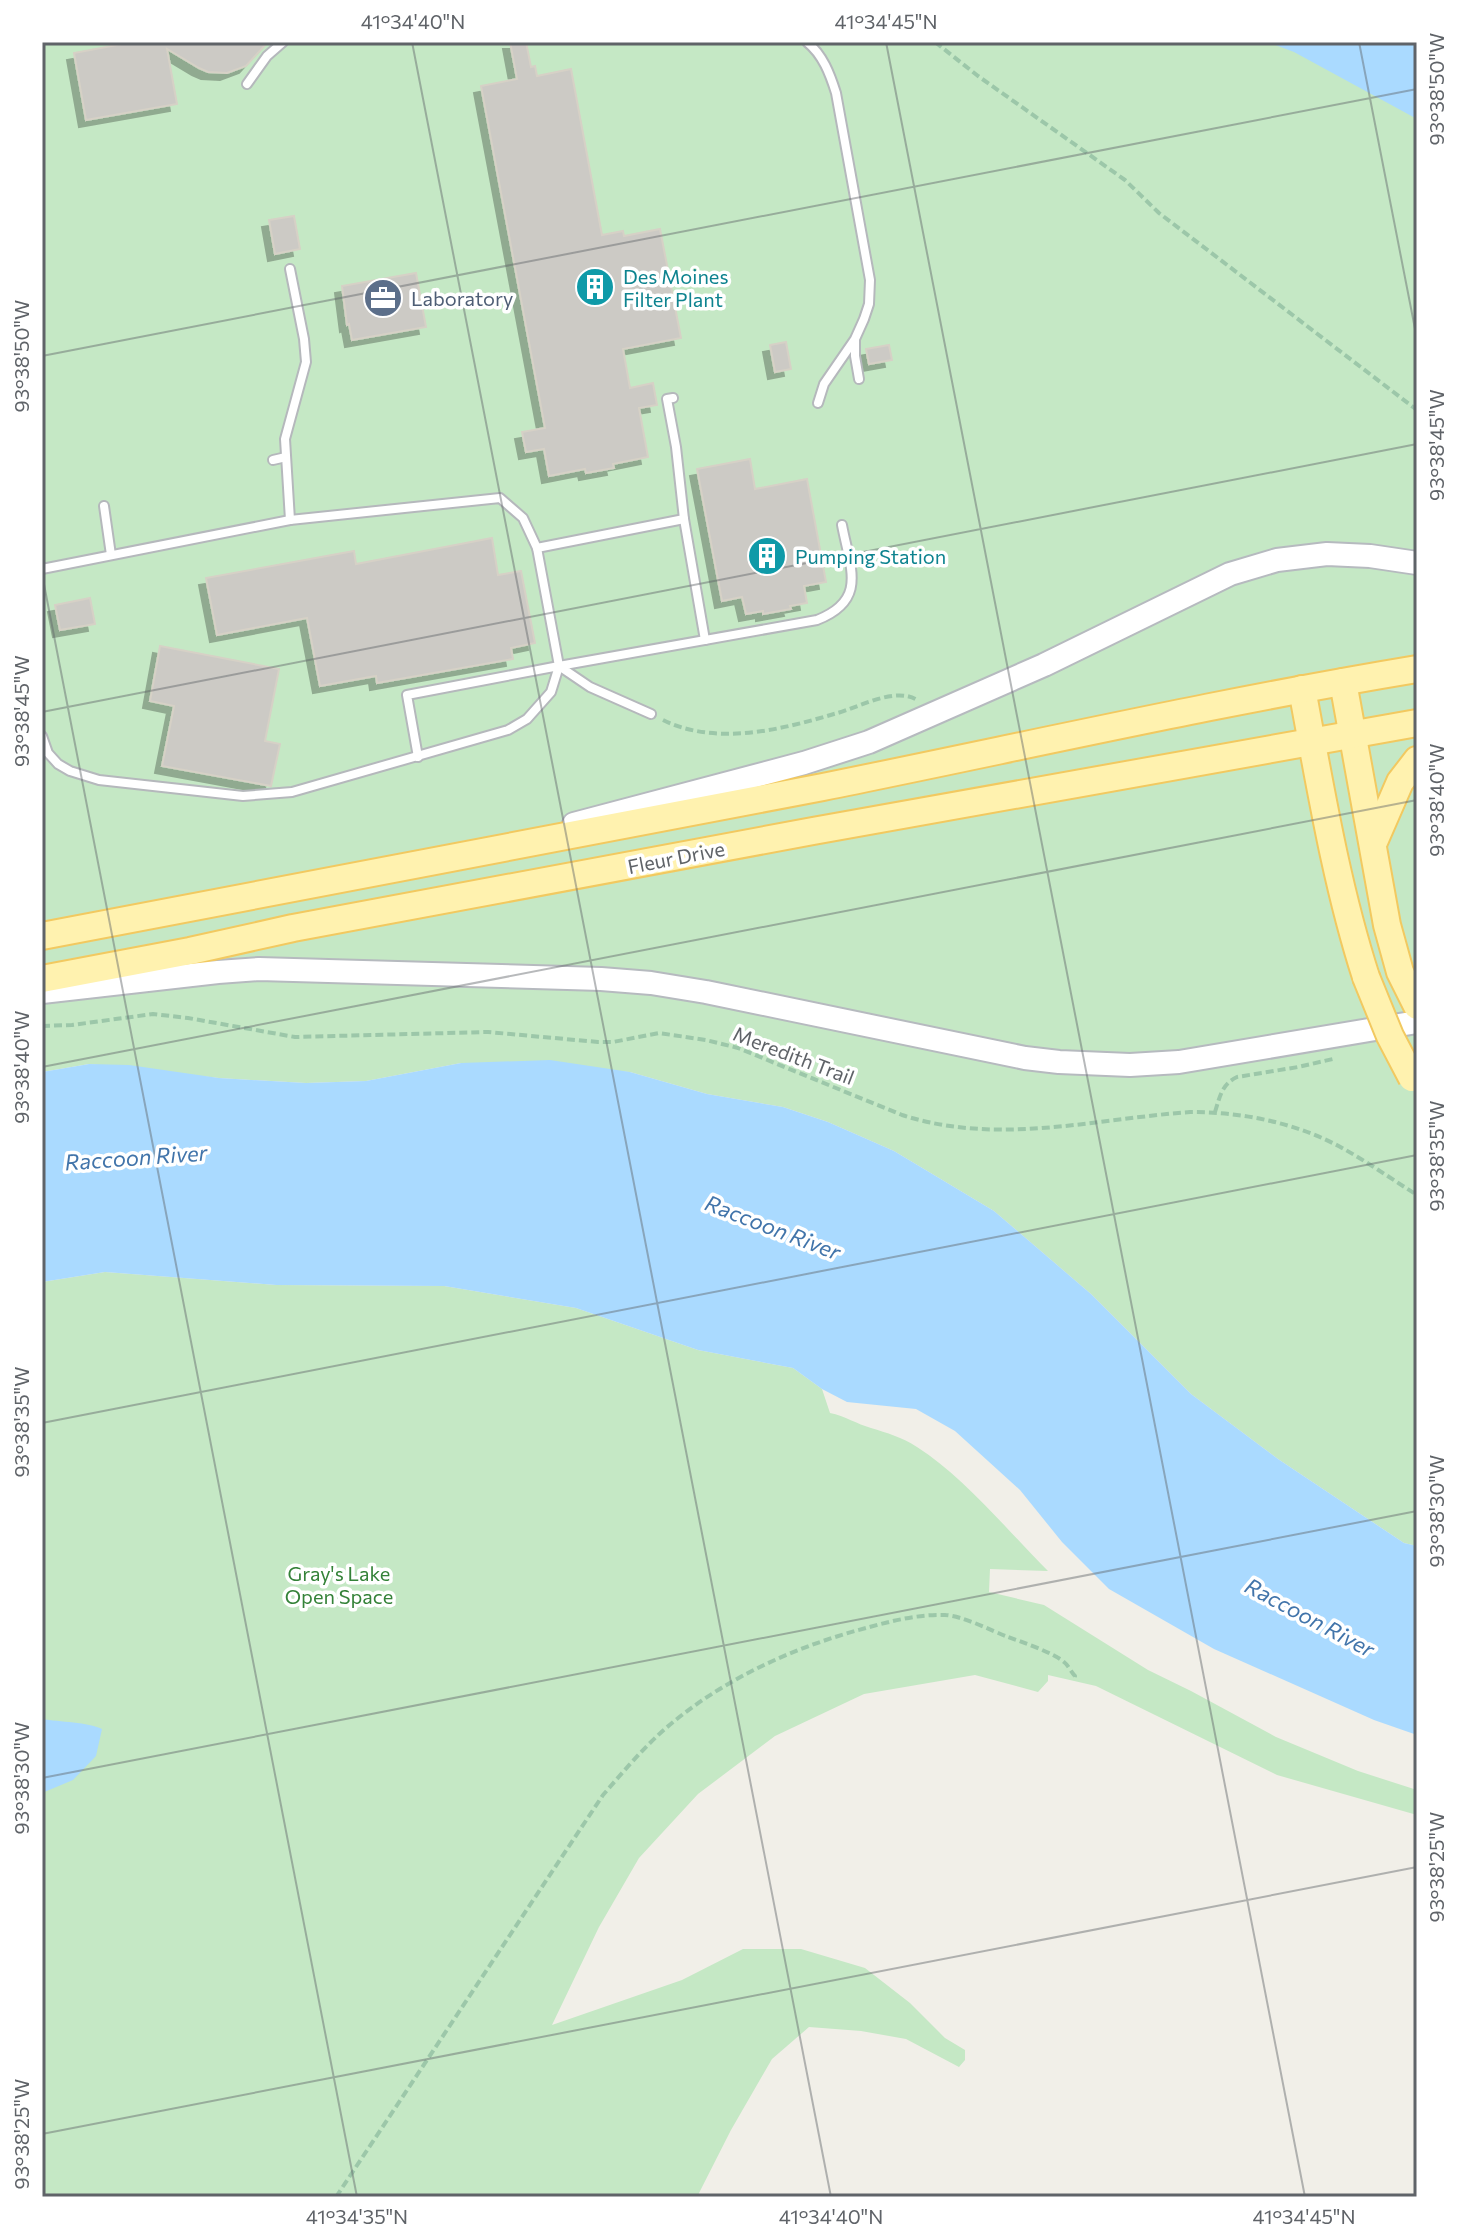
<svg xmlns="http://www.w3.org/2000/svg" width="1459" height="2239" viewBox="0 0 1459 2239" font-family="Commissioner,sans-serif">
	<style>
		.green { fill: #c5e8c5 }
		.water { fill: #aadaff }
		.building { fill: #cccac5; stroke: #d6d1c6; stroke-width: 2; filter: url(#shadow) }
		.lines { fill: none; stroke-linecap: round; stroke-linejoin: round }
		.service-casing { stroke: #b5b8bc; stroke-width: 12 }
		.secondary-casing { stroke: #b6babf; stroke-width: 26 }
		.primary-casing { stroke: #f2c960; stroke-width: 30 }
		.path { stroke: #9cc7a9; stroke-width: 4; stroke-dasharray: 8 4; stroke-linecap: butt }
		.service { stroke: #fff; stroke-width: 8 }
		.secondary { stroke: #fff; stroke-width: 22 }
		.primary { stroke: #fff2af; stroke-width: 26 }
		.primary-bridge-casing { stroke: #f2c960; stroke-width: 30; stroke-linecap: butt }
		.primary-bridge { stroke: #fff2af; stroke-width: 26 }
		.ticks { fill: none; stroke: #5f6368; stroke-width: 2; stroke-opacity: 0.45 }
		.labels { text-anchor: middle; dominant-baseline: central; stroke-width: 7; stroke-linejoin: round; paint-order: stroke }
		.culture-label { font-size: 20px; fill: #0d838f; stroke: #fff; text-anchor: start }
		.service-label { font-size: 20px; fill: #4e5e75; stroke: #fff; text-anchor: start }
		.street-label { font-size: 20px; fill: #5f6368; stroke: #fff }
		.park-label { font-size: 20px; fill: #348238; stroke: #fff }
		.water-label { font-size: 22px; font-style: italic; fill: #4174aa; stroke: #fff }
		.neatline { fill: none; stroke: #5f6368; stroke-width: 3 }
		.ticks-label { font-size: 20px; text-anchor: middle; fill: #5f6368 }
	</style>
	<defs>
		<filter id="shadow"><feDropShadow dx="-7" dy="7" stdDeviation="0" flood-color="#0004"/></filter>
	</defs>
	<rect width="100%" height="100%" fill="#f1efe8"/>
	<g class="green">
		<path d="M 42,42 L 1417,42 L 1417,1546 L 1404,1543 L 1278,1459 L 1191,1394 L 1091,1294 L 994,1211 L 894,1151 L 828,1122 L 783,1107 L 707,1094 L 630,1072 L 461,1063 L 366,1081 L 306,1083 L 219,1078 L 89,1064 L 42,1072 Z"/>
		<path d="M 105,1272 L 276,1285 L 444,1286 L 576,1308 L 698,1350 L 793,1368 L 822,1389 L 830,1413 C 845,1416 857,1424 871,1428 C 887,1433 902,1437 917,1447 C 964,1477 1008,1531 1048,1571 L 990,1569 L 989,1592 L 1044,1605 L 1148,1670 L 1191,1691 L 1276,1737 L 1358,1771 L 1417,1790 L 1417,1815 L 1277,1775 L 1096,1686 L 1048,1675 L 1048,1681 L 1038,1692 L 975,1675 L 864,1694 L 775,1736 L 698,1794 L 639,1858 L 599,1927 L 552,2025 L 682,1980 L 743,1949 L 801,1949 L 865,1968 L 910,2003 L 945,2038 L 965,2050 L 965,2060 L 959,2067 L 906,2039 L 861,2031 L 809,2027 L 772,2059 L 731,2130 L 697,2197 L 42,2197 L 42,1282 Z"/>
	</g>
	<g class="water">
		<path d="M 1267,42 L 1417,42 L 1417,119 L 1294,52 Z"/>
		<path d="M 550,1060 L 630,1072 L 707,1094 L 783,1107 L 828,1122 L 894,1151 L 994,1211 L 1091,1294 L 1191,1394 L 1278,1459 L 1404,1543 L 1417,1546 L 1417,1735 L 1374,1720 L 1214,1649 L 1109,1589 L 1062,1542 L 1020,1490 L 955,1431 L 916,1409 L 847,1402 L 822,1389 L 793,1368 L 698,1350 L 576,1308 L 444,1286 L 276,1285 L 105,1272 L 42,1282 L 42,1072 L 89,1064 L 129,1065 L 219,1078 L 306,1083 L 366,1081 L 461,1063 Z"/>
		<path d="M 42,1719 C 60,1722 88,1722 102,1729 L 96,1756 L 73,1780 L 42,1793 Z"/>
	</g>
	<g class="building">
		<path d="M 133,42 L 268,42 L 246,66 L 227,73 L 208,72 L 199,68 L 167,49 L 177,104 L 86,120 L 74,53 Z"/>
		<path d="M 510,42 L 526,42 L 531,67 L 535,66 L 537,76 L 571,69 L 602,235 L 623,231 L 624,236 L 660,229 L 681,338 L 623,349 L 630,388 L 653,383 L 657,405 L 639,408 L 648,457 L 613,464 L 614,468 L 586,473 L 585,469 L 549,476 L 544,449 L 526,452 L 522,432 L 545,428 L 481,86 L 517,79 Z"/>
		<path d="M 294,216 L 300,249 L 275,254 L 269,220 Z"/>
		<path d="M 416,273 L 426,327 L 352,340 L 349,324 L 347,325 L 342,286 Z"/>
		<path d="M 786,342 L 791,369 L 775,372 L 770,345 Z"/>
		<path d="M 889,345 L 892,360 L 869,364 L 866,349 Z"/>
		<path d="M 750,459 L 755,489 L 807,479 L 826,582 L 804,586 L 807,603 L 790,606 L 791,609 L 763,614 L 763,611 L 746,614 L 742,597 L 722,601 L 697,469 Z"/>
		<path d="M 492,538 L 498,575 L 521,571 L 535,643 L 511,648 L 513,659 L 377,683 L 376,676 L 320,686 L 307,618 L 217,635 L 206,578 L 354,551 L 356,564 Z"/>
		<path d="M 90,598 L 95,624 L 60,630 L 55,605 Z"/>
		<path d="M 160,646 L 279,669 L 265,741 L 280,744 L 271,786 L 162,766 L 174,706 L 150,701 Z"/>
	</g>
	<g class="lines">
		<g class="service-casing">
			<g id="service">
				<path d="M 807,42 C 823,55 830,74 836,93 L 870,280 L 869,304 L 864,319 L 855,339 L 824,384 L 818,403"/>
				<path d="M 247,84 L 267,56 L 283,42"/>
				<path d="M 855,340 L 855,356 L 859,379"/>
				<path d="M 673,398 L 667,399 L 676,447 L 684,519 L 705,640"/>
				<path d="M 273,460 L 286,457"/>
				<path d="M 104,506 L 111,555"/>
				<path d="M 290,520 L 285,439 L 306,362 L 304,339 L 290,269"/>
				<path d="M 537,548 L 684,519"/>
				<path d="M 42,569 L 290,520 L 500,498 L 523,518 L 537,548 L 559,666 L 551,692 L 527,719 L 508,730 L 292,792 L 243,796 L 99,780 L 70,771 L 58,764 L 48,753 L 42,736"/>
				<path d="M 651,714 L 590,687 L 559,666 L 817,620 C 868,600 850,568 842,525"/>
				<path d="M 418,757 L 407,695 L 559,666"/>
			</g>
		</g>
		<g class="secondary-casing">
			<g id="secondary">
				<path d="M 574,824 L 804,763 L 869,742 L 1044,665 L 1230,574 L 1277,560 L 1327,554 L 1370,556 L 1417,563"/>
				<path d="M 42,992 L 218,972 L 259,969 L 601,979 L 651,983 L 706,992 L 1025,1058 L 1059,1062 L 1130,1065 L 1179,1062 L 1417,1022"/>
			</g>
		</g>
		<g class="primary-casing">
			<g id="primary">
				<path d="M 1343,682 L 1387,925 L 1400,972 L 1417,1006"/>
				<path d="M 1302,689 C 1320,785 1336,884 1366,977"/>
				<path d="M 1373,844 L 1400,782 L 1417,760"/>
				<path d="M 42,936 C 302,886 563,839 823,787 C 1021,747 1218,702 1417,669"/>
				<path d="M 42,979 L 190,951 L 293,928 L 813,831 L 1417,723"/>
			</g>
		</g>
		<g class="path">
			<path d="M 935,42 L 978,76 L 1125,180 L 1159,213 L 1417,410"/>
			<path d="M 663,720 C 716,746 780,730 834,714 C 858,708 895,686 917,700"/>
			<path d="M 42,1026 L 72,1025 L 153,1014 L 188,1018 L 295,1037 L 488,1032 L 598,1042 L 613,1042 L 659,1033 L 706,1040 L 738,1048 L 902,1115 C 998,1146 1093,1119 1190,1112 C 1243,1112 1298,1123 1344,1149 C 1369,1163 1393,1180 1417,1195"/>
			<path d="M 1215,1112 C 1220,1096 1222,1084 1237,1077 L 1298,1067 L 1333,1059"/>
			<path d="M 336,2197 L 603,1795 C 623,1772 643,1748 666,1728 C 723,1679 794,1647 866,1628 C 891,1621 919,1614 945,1615 C 963,1616 990,1630 1008,1637 C 1022,1642 1054,1653 1064,1662 C 1068,1665 1071,1672 1075,1676 L 1074,1681"/>
		</g>
		<use href="#service" class="service"/>
		<use href="#secondary" class="secondary"/>
		<use href="#primary" class="primary"/>
		<g class="primary-bridge-casing">
			<path id="primary-bridge" d="M 1366,977 L 1390,1036 L 1412,1078"/>
		</g>
		<use href="#primary-bridge" class="primary-bridge"/>
	</g>
	<path class="ticks" d="M 412,42 L 831,2197M 886,42 L 1305,2197M 1359,42 L 1417,339M 42,356 L 1417,89M 42,574 L 357,2197M 42,712 L 1417,444M 42,1067 L 1417,800M 42,1423 L 1417,1155M 42,1778 L 1417,1511M 42,2134 L 1417,1867"/>
	<defs>
		<g id="building-disc" transform="scale(2)"><circle r="9.5" fill="#0f9aa8" stroke="#fff"/><path d="M-4-6H4V6H1V3H-1V6H-4ZM-2.5-4.3h1.7v1.8h-1.7ZM.8-4.3h1.7v1.8H.8ZM-2.5-1h1.7V.8h-1.7ZM.8-1h1.7V.8H.8Z" fill="#fff"/></g>
		<g id="office-disc" transform="scale(2)"><circle r="9.5" fill="#5c6f8a" stroke="#fff"/><path d="M-6-3h4V-5.5h4V-3h4V5H-6ZM-1-4.5V-3h2v-1.5ZM-6 0V1H6V0Z" fill="#fff"/></g>
	</defs>
	<g fill-rule="evenodd">
		<use href="#building-disc" x="595" y="287"/>
		<use href="#office-disc" x="383" y="298"/>
		<use href="#building-disc" x="767" y="556"/>
	</g>
	<g class="labels">
		<g class="culture-label">
			<text x="623" y="276">Des Moines<tspan x="623" dy="23">Filter Plant</tspan></text>
			<text x="795" y="556">Pumping Station</text>
		</g>
		<g class="service-label">
			<text x="411" y="298">Laboratory</text>
		</g>
		<g class="street-label">
			<text transform="translate(676 857) rotate(-11)">Fleur Drive</text>
			<text transform="translate(794 1055) rotate(21)">Meredith Trail</text>
		</g>
		<g class="park-label">
			<text x="339" y="1573">Gray's Lake<tspan x="339" dy="23">Open Space</tspan></text>
		</g>
		<g class="water-label">
			<text transform="translate(136 1157) rotate(-4)">Raccoon River</text>
			<text transform="translate(773 1227) rotate(21)">Raccoon River</text>
			<text transform="translate(1310 1617) rotate(28)">Raccoon River</text>
		</g>
	</g>
	<rect width="1459" height="2239" fill="none" stroke="#ffffff" stroke-width="88"/>
	<rect x="44" y="44" width="1371" height="2151" class="neatline"/>
	<g class="ticks-label">
		<text x="413" y="29">41°34'40"N</text>
		<text x="886" y="29">41°34'45"N</text>
		<text transform="translate(1437 89) rotate(-90)" y="7">93°38'50"W</text>
		<text transform="translate(22 356) rotate(-90)" y="7">93°38'50"W</text>
		<text transform="translate(1437 445) rotate(-90)" y="7">93°38'45"W</text>
		<text transform="translate(22 711) rotate(-90)" y="7">93°38'45"W</text>
		<text transform="translate(1437 800) rotate(-90)" y="7">93°38'40"W</text>
		<text transform="translate(22 1067) rotate(-90)" y="7">93°38'40"W</text>
		<text transform="translate(1437 1156) rotate(-90)" y="7">93°38'35"W</text>
		<text transform="translate(22 1422) rotate(-90)" y="7">93°38'35"W</text>
		<text transform="translate(1437 1511) rotate(-90)" y="7">93°38'30"W</text>
		<text transform="translate(22 1778) rotate(-90)" y="7">93°38'30"W</text>
		<text transform="translate(1437 1867) rotate(-90)" y="7">93°38'25"W</text>
		<text transform="translate(22 2134) rotate(-90)" y="7">93°38'25"W</text>
		<text x="357" y="2224">41°34'35"N</text>
		<text x="831" y="2224">41°34'40"N</text>
		<text x="1304" y="2224">41°34'45"N</text>
	</g>
</svg>
